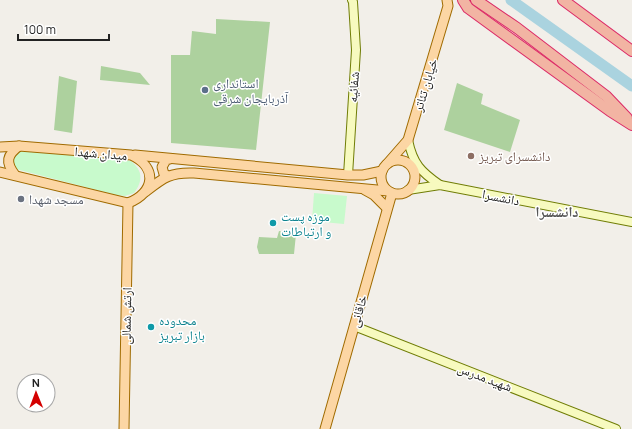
<svg xmlns="http://www.w3.org/2000/svg" width="632" height="429" viewBox="0 0 632 429" font-family="Manrope,'Noto Naskh Arabic',sans-serif">
	<style>
		.forest { fill: #add19e }
		.park { fill: #c8facc }
		.lines { fill: none; stroke-linecap: round; stroke-linejoin: round }
		.river { stroke: #aad3df; stroke-width: 11 }
		.secondary-casing { stroke: #707d05; stroke-width: 10 }
		.primary-casing { stroke: #a06b00; stroke-width: 11 }
		.trunk-casing { stroke: #dc2a67; stroke-width: 12 }
		.secondary { stroke: #f7fabf; stroke-width: 8 }
		.primary { stroke: #fcd6a4; stroke-width: 9 }
		.trunk { stroke: #f2b4a3; stroke-width: 10 }
		.service-dot { fill: #5c6f8a; stroke: #fff; stroke-width: 1.5 }
		.education-dot { fill: #8d6e63; stroke: #fff; stroke-width: 1.5 }
		.worship-dot { fill: #6b7280; stroke: #fff; stroke-width: 1.5 }
		.culture-dot { fill: #0f9aa8; stroke: #fff; stroke-width: 1.5 }
		.labels { text-anchor: middle; dominant-baseline: central; stroke-width: 3; stroke-linejoin: round; paint-order: stroke }
		.service-label { font-size: 13px; fill: #4e5e75; stroke: #fff; text-anchor: start }
		.street-label { font-size: 13px; fill: #222; stroke: #fff }
		.education-label { font-size: 13px; fill: #785e54; stroke: #fff; text-anchor: start }
		.worship-label { font-size: 13px; fill: #5b616d; stroke: #fff; text-anchor: start }
		.culture-label { font-size: 13px; fill: #0d838f; stroke: #fff; text-anchor: start }
		.neighbourhood-label { font-size: 14px; font-weight: bold; fill: #555; stroke: #fff }
	</style>
	<rect width="100%" height="100%" fill="#f2efe9"/>
	<g class="forest">
		<path d="M 216,19 L 270,22 L 256,150 L 171,143 L 171,55 L 190,55 L 192,31 L 216,34 Z"/>
		<path d="M 101,66 L 140,73 L 150,85 L 100,80 Z"/>
		<path d="M 59,76 L 77,81 L 72,133 L 54,130 Z"/>
		<path d="M 457,83 L 483,94 L 481,104 L 520,120 L 510,152 L 444,130 Z"/>
		<path d="M 279,231 L 296,234 L 294,254 L 259,254 L 257,247 L 259,237 L 277,238 Z"/>
	</g>
	<g class="park">
		<path d="M 20,150 L 131,161 C 143,171 143,181 134,193 L 125,196 L 116,195 L 16,169 L 12,162 L 14,155 Z"/>
		<path d="M 314,193 L 347,196 L 344,224 L 312,221 Z"/>
	</g>
	<g class="lines">
		<path class="river" d="M 511,0 L 632,86"/>
		<g class="secondary-casing">
			<g id="secondary">
				<path d="M 408,140 C 413,164 421,172 440,185"/>
				<path d="M 348,175 L 356,50 L 353,2 L 352,0"/>
				<path d="M 408,190 L 440,185 L 632,222"/>
				<path d="M 354,326 L 616,429"/>
			</g>
		</g>
		<g class="primary-casing">
			<g id="primary">
				<path d="M 0,147 L 19,146 L 131,155 C 158,167 155,193 128,203 L 0,172"/>
				<path d="M 135,155 L 348,175 L 363,175 L 382,171"/>
				<circle cx="398" cy="177" r="17"/>
				<path d="M 387,164 L 408,140 L 448,6 L 447,0"/>
				<path d="M 15,175 C 5,162 7,155 19,146"/>
				<path d="M 168,176 L 164,174 L 162,167 L 166,160 L 170,159"/>
				<path d="M 365,190 L 374,195 L 387,208"/>
				<path d="M 145,192 C 163,178 170,172 194,173 L 388,191"/>
				<path d="M 124,429 L 128,203"/>
				<path d="M 325,429 L 392,193"/>
			</g>
		</g>
		<g class="trunk-casing">
			<g id="trunk">
				<path d="M 463,0 L 468,8 L 610,111 L 632,125"/>
				<path d="M 476,0 L 517,28 L 606,96 L 627,118"/>
				<path d="M 563,0 L 632,51"/>
			</g>
		</g>
		<use href="#secondary" class="secondary"/>
		<use href="#primary" class="primary"/>
		<use href="#trunk" class="trunk"/>
	</g>
	<circle class="service-dot" cx="205" cy="90" r="4"/>
	<circle class="education-dot" cx="471" cy="156" r="4"/>
	<circle class="worship-dot" cx="21" cy="199" r="4"/>
	<g class="culture-dot">
		<circle cx="273" cy="223" r="4"/>
		<circle cx="151" cy="327" r="4"/>
	</g>
	<g class="labels">
		<g class="service-label">
			<text x="213" y="83">استانداری<tspan x="213" dy="15">آذربایجان شرقی</tspan></text>
		</g>
		<g class="street-label">
			<text transform="translate(425 85) rotate(-73)">خیابان تئاتر</text>
			<text transform="translate(353 87) rotate(-86)">شفائیه</text>
			<text transform="translate(101 153) rotate(5)">میدان شهدا</text>
			<text transform="translate(501 197) rotate(11)">دانشسرا</text>
			<text transform="translate(358 311) rotate(-74)">خاقانی</text>
			<text transform="translate(126 316) rotate(-89)">ارتش شمالی</text>
			<text transform="translate(485 377) rotate(21)">شهید مدرس</text>
		</g>
		<g class="education-label">
			<text x="479" y="156">دانشسرای تبریز</text>
		</g>
		<g class="worship-label">
			<text x="29" y="199">مسجد شهدا</text>
		</g>
		<g class="culture-label">
			<text x="281" y="216">موزه پست<tspan x="281" dy="15">و ارتباطات</tspan></text>
			<text x="159" y="320">محدوده<tspan x="159" dy="15">بازار تبریز</tspan></text>
		</g>
		<g class="neighbourhood-label">
			<text x="557" y="211">دانشسرا</text>
		</g>
	</g>
	<g transform="translate(36 393) rotate(359)"><circle r="19" fill="#ffffff" stroke="#a7a7a7"/>
	<path d="M0-3L7 15L0 10L-7 15Z" fill="#d40000"/>
	<text y="-6" font-size="11" font-weight="bold" text-anchor="middle" fill="#222222">N</text>
	</g>
	<path d="M18 34v6h91v-6" fill="none" stroke="#222222" stroke-width="2"/>
	<text x="24" y="34" font-size="12" fill="#222222" stroke="#ffffff" stroke-width="3" paint-order="stroke">100 m</text>
</svg>
